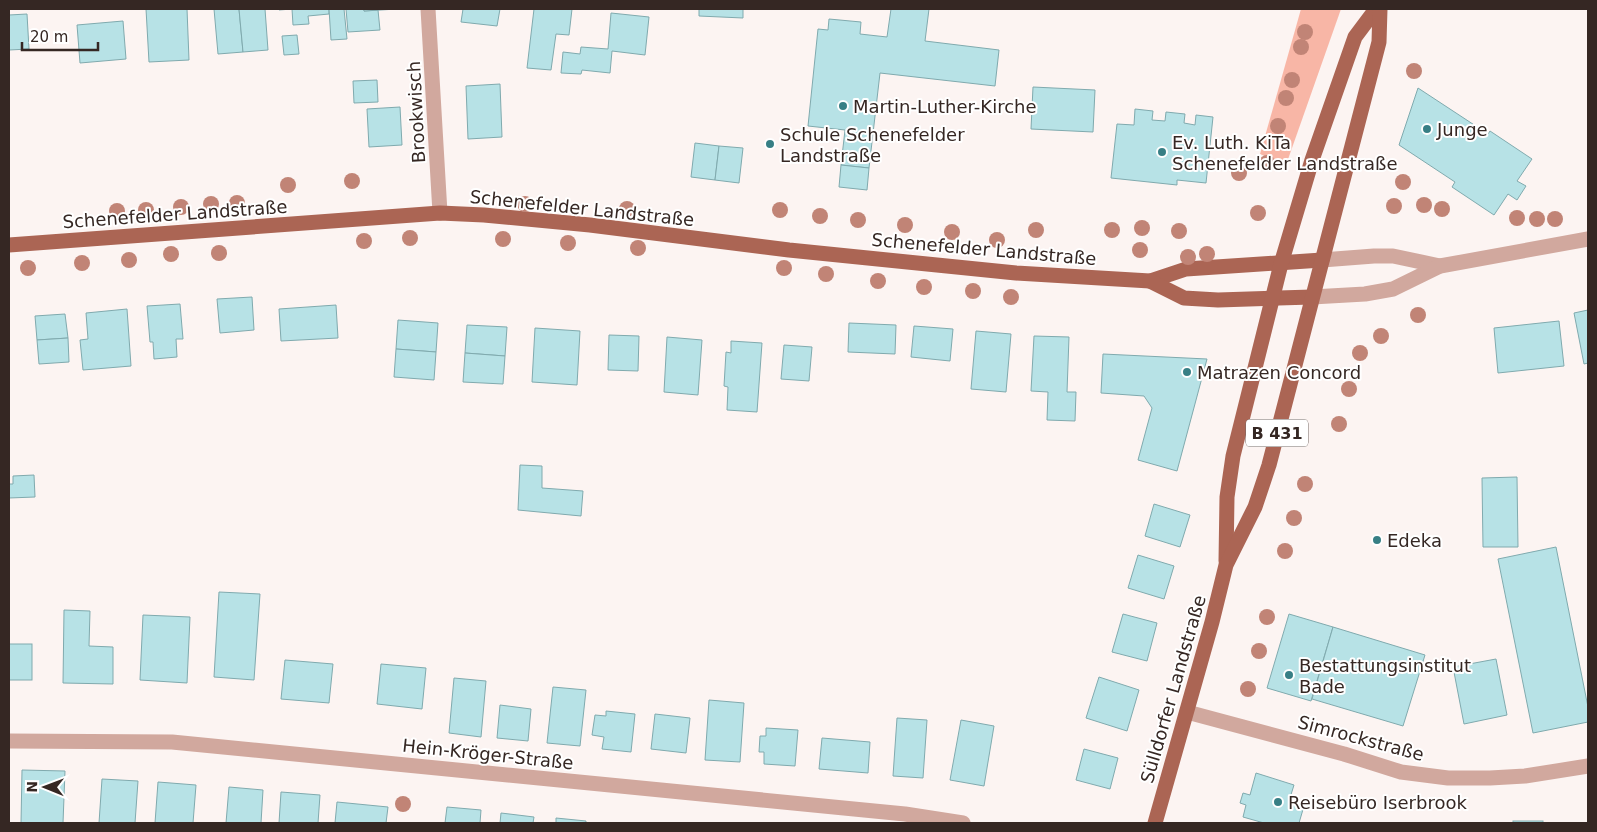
<svg xmlns="http://www.w3.org/2000/svg" width="1597" height="832" viewBox="0 0 1597 832" font-family="'DejaVu Sans',sans-serif">
	<style>
		.green { fill: #f8b6a6 }
		.building { fill: #b7e2e6; stroke: #80aaae }
		.lines { fill: none; stroke-linecap: round; stroke-linejoin: round }
		.minor { stroke: #d1a89e; stroke-width: 15 }
		.major { stroke: #ab6554; stroke-width: 15 }
		.tree { fill: #c18476 }
		.poi-dot { fill: #377f85; stroke: #fff; stroke-width: 2 }
		.labels { text-anchor: middle; dominant-baseline: central; stroke-width: 4; stroke-linejoin: round; paint-order: stroke }
		.shield { fill: #fff; stroke: #726865; stroke-width: 1 }
		.shield-label { font-size: 16px; font-weight: bold; fill: #352723 }
		.poi-label { font-size: 18px; fill: #352723; stroke: #fff; text-anchor: start }
		.street-label { font-size: 18px; fill: #352723; stroke: #fff }
	</style>
	<rect width="100%" height="100%" fill="#fcf4f2"/>
	<path class="green" d="M 1301,9 L 1341,9 L 1286,165 L 1260,154 Z"/>
	<g class="building">
		<path d="M 146,9 L 187,9 L 189,60 L 149,62 Z"/>
		<path d="M 214,9 L 239,9 L 243,52 L 218,54 Z"/>
		<path d="M 239,9 L 265,9 L 268,50 L 243,52 Z"/>
		<path d="M 279,9 L 329,9 L 329,14 L 308,16 L 309,24 L 293,25 L 292,9 L 279,10 Z"/>
		<path d="M 329,9 L 344,9 L 347,39 L 331,40 Z"/>
		<path d="M 346,9 L 364,9 L 364,11 L 378,10 L 380,30 L 348,32 Z"/>
		<path d="M 364,9 L 397,9 L 364,11 Z"/>
		<path d="M 463,9 L 500,9 L 497,26 L 461,22 Z"/>
		<path d="M 534,9 L 572,9 L 569,35 L 556,34 L 551,70 L 527,68 Z"/>
		<path d="M 699,9 L 743,9 L 743,18 L 699,16 Z"/>
		<path d="M 891,9 L 929,9 L 925,41 L 999,50 L 995,86 L 880,73 L 869,168 L 841,165 L 845,130 L 808,126 L 818,29 L 828,30 L 829,19 L 861,22 L 860,34 L 887,37 Z"/>
		<path d="M 611,13 L 649,17 L 645,55 L 612,51 L 610,73 L 582,70 L 581,74 L 561,73 L 563,52 L 580,54 L 581,47 L 608,49 Z"/>
		<path d="M 27,14 L 29,49 L 9,50 L 9,15 Z"/>
		<path d="M 123,21 L 126,59 L 80,63 L 77,25 Z"/>
		<path d="M 297,35 L 299,54 L 284,55 L 282,36 Z"/>
		<path d="M 377,80 L 378,102 L 354,103 L 353,81 Z"/>
		<path d="M 500,84 L 502,137 L 468,139 L 466,86 Z"/>
		<path d="M 1033,87 L 1095,90 L 1093,132 L 1031,129 Z"/>
		<path d="M 1418,88 L 1488,134 L 1490,131 L 1532,159 L 1517,181 L 1526,186 L 1517,200 L 1508,194 L 1494,215 L 1452,187 L 1455,182 L 1399,145 Z"/>
		<path d="M 400,107 L 402,145 L 369,147 L 367,109 Z"/>
		<path d="M 1135,109 L 1153,111 L 1152,120 L 1165,121 L 1166,112 L 1185,114 L 1184,123 L 1195,125 L 1196,115 L 1213,117 L 1206,183 L 1177,180 L 1177,185 L 1111,178 L 1117,124 L 1134,125 Z"/>
		<path d="M 695,143 L 719,146 L 715,180 L 691,177 Z"/>
		<path d="M 719,146 L 743,148 L 739,183 L 715,180 Z"/>
		<path d="M 841,165 L 869,168 L 867,190 L 839,187 Z"/>
		<path d="M 252,297 L 254,330 L 220,333 L 217,299 Z"/>
		<path d="M 180,304 L 183,339 L 176,339 L 177,357 L 154,359 L 153,342 L 150,342 L 147,306 Z"/>
		<path d="M 336,305 L 338,338 L 281,341 L 279,309 Z"/>
		<path d="M 127,309 L 131,366 L 83,370 L 80,340 L 88,339 L 86,313 Z"/>
		<path d="M 1588,310 L 1588,363 L 1584,364 L 1574,313 Z"/>
		<path d="M 65,314 L 68,338 L 37,340 L 35,316 Z"/>
		<path d="M 398,320 L 438,323 L 436,352 L 396,349 Z"/>
		<path d="M 1559,321 L 1564,366 L 1498,373 L 1494,328 Z"/>
		<path d="M 849,323 L 896,325 L 895,354 L 848,352 Z"/>
		<path d="M 467,325 L 507,327 L 505,356 L 465,353 Z"/>
		<path d="M 914,326 L 953,329 L 950,361 L 911,357 Z"/>
		<path d="M 535,328 L 580,331 L 577,385 L 532,382 Z"/>
		<path d="M 976,331 L 1011,334 L 1006,392 L 971,389 Z"/>
		<path d="M 609,335 L 639,336 L 638,371 L 608,370 Z"/>
		<path d="M 1034,336 L 1069,337 L 1067,392 L 1076,392 L 1075,421 L 1047,420 L 1048,392 L 1031,391 Z"/>
		<path d="M 667,337 L 702,340 L 698,395 L 664,392 Z"/>
		<path d="M 68,338 L 69,362 L 39,364 L 37,340 Z"/>
		<path d="M 731,341 L 762,343 L 757,412 L 727,410 L 728,387 L 724,386 L 726,352 L 731,353 Z"/>
		<path d="M 784,345 L 812,347 L 809,381 L 781,379 Z"/>
		<path d="M 396,349 L 436,352 L 434,380 L 394,377 Z"/>
		<path d="M 465,353 L 505,356 L 503,384 L 463,382 Z"/>
		<path d="M 1103,354 L 1207,359 L 1177,471 L 1138,460 L 1152,408 L 1144,396 L 1101,393 Z"/>
		<path d="M 520,465 L 542,466 L 542,488 L 583,491 L 581,516 L 518,510 Z"/>
		<path d="M 34,475 L 35,497 L 9,498 L 9,484 L 13,484 L 13,476 Z"/>
		<path d="M 1517,477 L 1518,547 L 1483,547 L 1482,478 Z"/>
		<path d="M 1154,504 L 1190,515 L 1180,547 L 1145,536 Z"/>
		<path d="M 1556,547 L 1588,707 L 1588,722 L 1533,733 L 1498,559 Z"/>
		<path d="M 1138,555 L 1174,566 L 1164,599 L 1128,588 Z"/>
		<path d="M 219,592 L 260,594 L 254,680 L 214,677 Z"/>
		<path d="M 64,610 L 90,611 L 89,646 L 113,647 L 113,684 L 63,683 Z"/>
		<path d="M 1123,614 L 1157,623 L 1147,661 L 1112,652 Z"/>
		<path d="M 1289,614 L 1333,627 L 1311,701 L 1267,688 Z"/>
		<path d="M 143,615 L 190,617 L 187,683 L 140,680 Z"/>
		<path d="M 1333,627 L 1425,655 L 1403,726 L 1312,699 Z"/>
		<rect x="9" y="644" width="23" height="36"/>
		<path d="M 1496,659 L 1507,715 L 1464,724 L 1453,667 Z"/>
		<path d="M 285,660 L 333,664 L 329,703 L 281,699 Z"/>
		<path d="M 381,664 L 426,668 L 422,709 L 377,704 Z"/>
		<path d="M 1099,677 L 1139,690 L 1127,731 L 1086,718 Z"/>
		<path d="M 454,678 L 486,681 L 481,737 L 449,733 Z"/>
		<path d="M 553,687 L 586,690 L 580,746 L 547,743 Z"/>
		<path d="M 709,700 L 744,703 L 740,762 L 705,760 Z"/>
		<path d="M 500,705 L 531,709 L 528,741 L 497,738 Z"/>
		<path d="M 606,711 L 635,714 L 631,752 L 602,749 L 604,737 L 592,735 L 595,715 L 606,716 Z"/>
		<path d="M 655,714 L 690,718 L 686,753 L 651,749 Z"/>
		<path d="M 897,718 L 927,720 L 923,778 L 893,776 Z"/>
		<path d="M 961,720 L 994,726 L 984,786 L 950,780 Z"/>
		<path d="M 766,728 L 798,730 L 795,766 L 764,764 L 764,752 L 759,752 L 760,736 L 766,736 Z"/>
		<path d="M 822,738 L 870,742 L 868,773 L 819,769 Z"/>
		<path d="M 1084,749 L 1118,758 L 1110,789 L 1076,780 Z"/>
		<path d="M 22,770 L 65,771 L 63,823 L 21,823 Z"/>
		<path d="M 1256,773 L 1294,785 L 1289,801 L 1304,806 L 1299,823 L 1264,823 L 1243,817 L 1246,805 L 1240,803 L 1243,793 L 1250,795 Z"/>
		<path d="M 102,779 L 138,781 L 135,823 L 99,823 Z"/>
		<path d="M 158,782 L 196,785 L 193,823 L 155,823 Z"/>
		<path d="M 229,787 L 263,790 L 261,823 L 226,823 Z"/>
		<path d="M 281,792 L 320,795 L 318,823 L 279,823 Z"/>
		<path d="M 337,802 L 388,807 L 386,823 L 335,823 Z"/>
		<path d="M 447,807 L 481,810 L 480,823 L 445,823 Z"/>
		<path d="M 501,813 L 534,817 L 533,823 L 500,823 Z"/>
		<path d="M 556,818 L 586,821 L 586,823 L 556,823 Z"/>
		<rect x="1513" y="821" width="30" height="2"/>
	</g>
	<g class="lines">
		<g class="minor">
			<path d="M 428,9 L 440,213"/>
			<path d="M 1322,260 L 1374,256 L 1393,256 L 1440,266"/>
			<path d="M 1312,297 L 1365,294 L 1393,289 L 1440,266 L 1588,239"/>
			<path d="M 1187,712 L 1344,754 L 1401,772 L 1448,778 L 1490,778 L 1525,776 L 1588,766"/>
			<path d="M 9,741 L 172,742 L 905,814 L 963,823"/>
		</g>
		<g class="major">
			<path d="M 9,245 L 440,213 L 484,215 L 590,225 L 789,250 L 1016,273 L 1150,281 L 1186,269 L 1322,260"/>
			<path d="M 1150,281 L 1184,298 L 1218,300 L 1312,297"/>
			<path d="M 1226,561 L 1227,497 L 1233,456 L 1281,264 L 1312,160 L 1355,37 L 1376,9"/>
			<path d="M 1155,823 L 1212,622 L 1226,565 L 1255,507 L 1269,465 L 1379,42 L 1380,9"/>
		</g>
	</g>
	<g class="tree">
		<circle cx="1305" cy="32" r="8"/>
		<circle cx="1301" cy="47" r="8"/>
		<circle cx="1414" cy="71" r="8"/>
		<circle cx="1292" cy="80" r="8"/>
		<circle cx="1286" cy="98" r="8"/>
		<circle cx="1278" cy="126" r="8"/>
		<circle cx="1267" cy="163" r="8"/>
		<circle cx="1239" cy="173" r="8"/>
		<circle cx="352" cy="181" r="8"/>
		<circle cx="1403" cy="182" r="8"/>
		<circle cx="288" cy="185" r="8"/>
		<circle cx="237" cy="203" r="8"/>
		<circle cx="211" cy="204" r="8"/>
		<circle cx="525" cy="204" r="8"/>
		<circle cx="1424" cy="205" r="8"/>
		<circle cx="1394" cy="206" r="8"/>
		<circle cx="181" cy="207" r="8"/>
		<circle cx="627" cy="209" r="8"/>
		<circle cx="1442" cy="209" r="8"/>
		<circle cx="146" cy="210" r="8"/>
		<circle cx="780" cy="210" r="8"/>
		<circle cx="117" cy="211" r="8"/>
		<circle cx="1258" cy="213" r="8"/>
		<circle cx="820" cy="216" r="8"/>
		<circle cx="1517" cy="218" r="8"/>
		<circle cx="1537" cy="219" r="8"/>
		<circle cx="1555" cy="219" r="8"/>
		<circle cx="858" cy="220" r="8"/>
		<circle cx="905" cy="225" r="8"/>
		<circle cx="1142" cy="228" r="8"/>
		<circle cx="1036" cy="230" r="8"/>
		<circle cx="1112" cy="230" r="8"/>
		<circle cx="1179" cy="231" r="8"/>
		<circle cx="952" cy="232" r="8"/>
		<circle cx="410" cy="238" r="8"/>
		<circle cx="503" cy="239" r="8"/>
		<circle cx="997" cy="240" r="8"/>
		<circle cx="364" cy="241" r="8"/>
		<circle cx="568" cy="243" r="8"/>
		<circle cx="638" cy="248" r="8"/>
		<circle cx="1140" cy="250" r="8"/>
		<circle cx="219" cy="253" r="8"/>
		<circle cx="171" cy="254" r="8"/>
		<circle cx="1207" cy="254" r="8"/>
		<circle cx="1188" cy="257" r="8"/>
		<circle cx="129" cy="260" r="8"/>
		<circle cx="82" cy="263" r="8"/>
		<circle cx="28" cy="268" r="8"/>
		<circle cx="784" cy="268" r="8"/>
		<circle cx="826" cy="274" r="8"/>
		<circle cx="878" cy="281" r="8"/>
		<circle cx="924" cy="287" r="8"/>
		<circle cx="973" cy="291" r="8"/>
		<circle cx="1011" cy="297" r="8"/>
		<circle cx="1418" cy="315" r="8"/>
		<circle cx="1381" cy="336" r="8"/>
		<circle cx="1360" cy="353" r="8"/>
		<circle cx="1349" cy="389" r="8"/>
		<circle cx="1339" cy="424" r="8"/>
		<circle cx="1305" cy="484" r="8"/>
		<circle cx="1294" cy="518" r="8"/>
		<circle cx="1285" cy="551" r="8"/>
		<circle cx="1267" cy="617" r="8"/>
		<circle cx="1259" cy="651" r="8"/>
		<circle cx="1248" cy="689" r="8"/>
		<circle cx="403" cy="804" r="8"/>
	</g>
	<g class="poi-dot">
		<circle cx="843" cy="106" r="5"/>
		<circle cx="1427" cy="129" r="5"/>
		<circle cx="770" cy="144" r="5"/>
		<circle cx="1162" cy="152" r="5"/>
		<circle cx="1187" cy="372" r="5"/>
		<circle cx="1377" cy="540" r="5"/>
		<circle cx="1289" cy="675" r="5"/>
		<circle cx="1278" cy="802" r="5"/>
	</g>
	<g class="labels">
		<rect class="shield" x="1246" y="419.5" width="62" height="27" rx="4"/>
		<g class="shield-label">
			<text x="1277" y="433">B 431</text>
		</g>
		<g class="poi-label">
			<text x="853" y="106">Martin-Luther-Kirche</text>
			<text x="1437" y="129">Junge</text>
			<text x="780" y="134">Schule Schenefelder<tspan x="780" dy="21">Landstraße</tspan></text>
			<text x="1172" y="142">Ev. Luth. KiTa<tspan x="1172" dy="21">Schenefelder Landstraße</tspan></text>
			<text x="1197" y="372">Matrazen Concord</text>
			<text x="1387" y="540">Edeka</text>
			<text x="1299" y="665">Bestattungsinstitut<tspan x="1299" dy="21">Bade</tspan></text>
			<text x="1288" y="802">Reisebüro Iserbrook</text>
		</g>
		<g class="street-label">
			<text transform="translate(416 112) rotate(-93)">Brookwisch</text>
			<text transform="translate(582 208) rotate(6)">Schenefelder Landstraße</text>
			<text transform="translate(175 214) rotate(-4)">Schenefelder Landstraße</text>
			<text transform="translate(984 249) rotate(5)">Schenefelder Landstraße</text>
			<text transform="translate(1173 689) rotate(-74)">Sülldorfer Landstraße</text>
			<text transform="translate(1361 738) rotate(15)">Simrockstraße</text>
			<text transform="translate(488 754) rotate(6)">Hein-Kröger-Straße</text>
		</g>
	</g>
	<rect width="1597" height="832" fill="none" stroke="#352723" stroke-width="20"/>
	<g transform="translate(45 787) rotate(271)" stroke="#ffffff" stroke-width="4" paint-order="stroke">
	<path d="M0-4L9 19L0 12L-9 19Z" fill="#352723"/>
	<text y="-8" font-size="14" font-weight="bold" text-anchor="middle" fill="#352723">N</text>
	</g>
	<path d="M22 42v8h76v-8" fill="none" stroke="#352723" stroke-width="2.5"/>
	<text x="30" y="42" font-size="15" fill="#352723" stroke="#ffffff" stroke-width="4" paint-order="stroke">20 m</text>
</svg>
